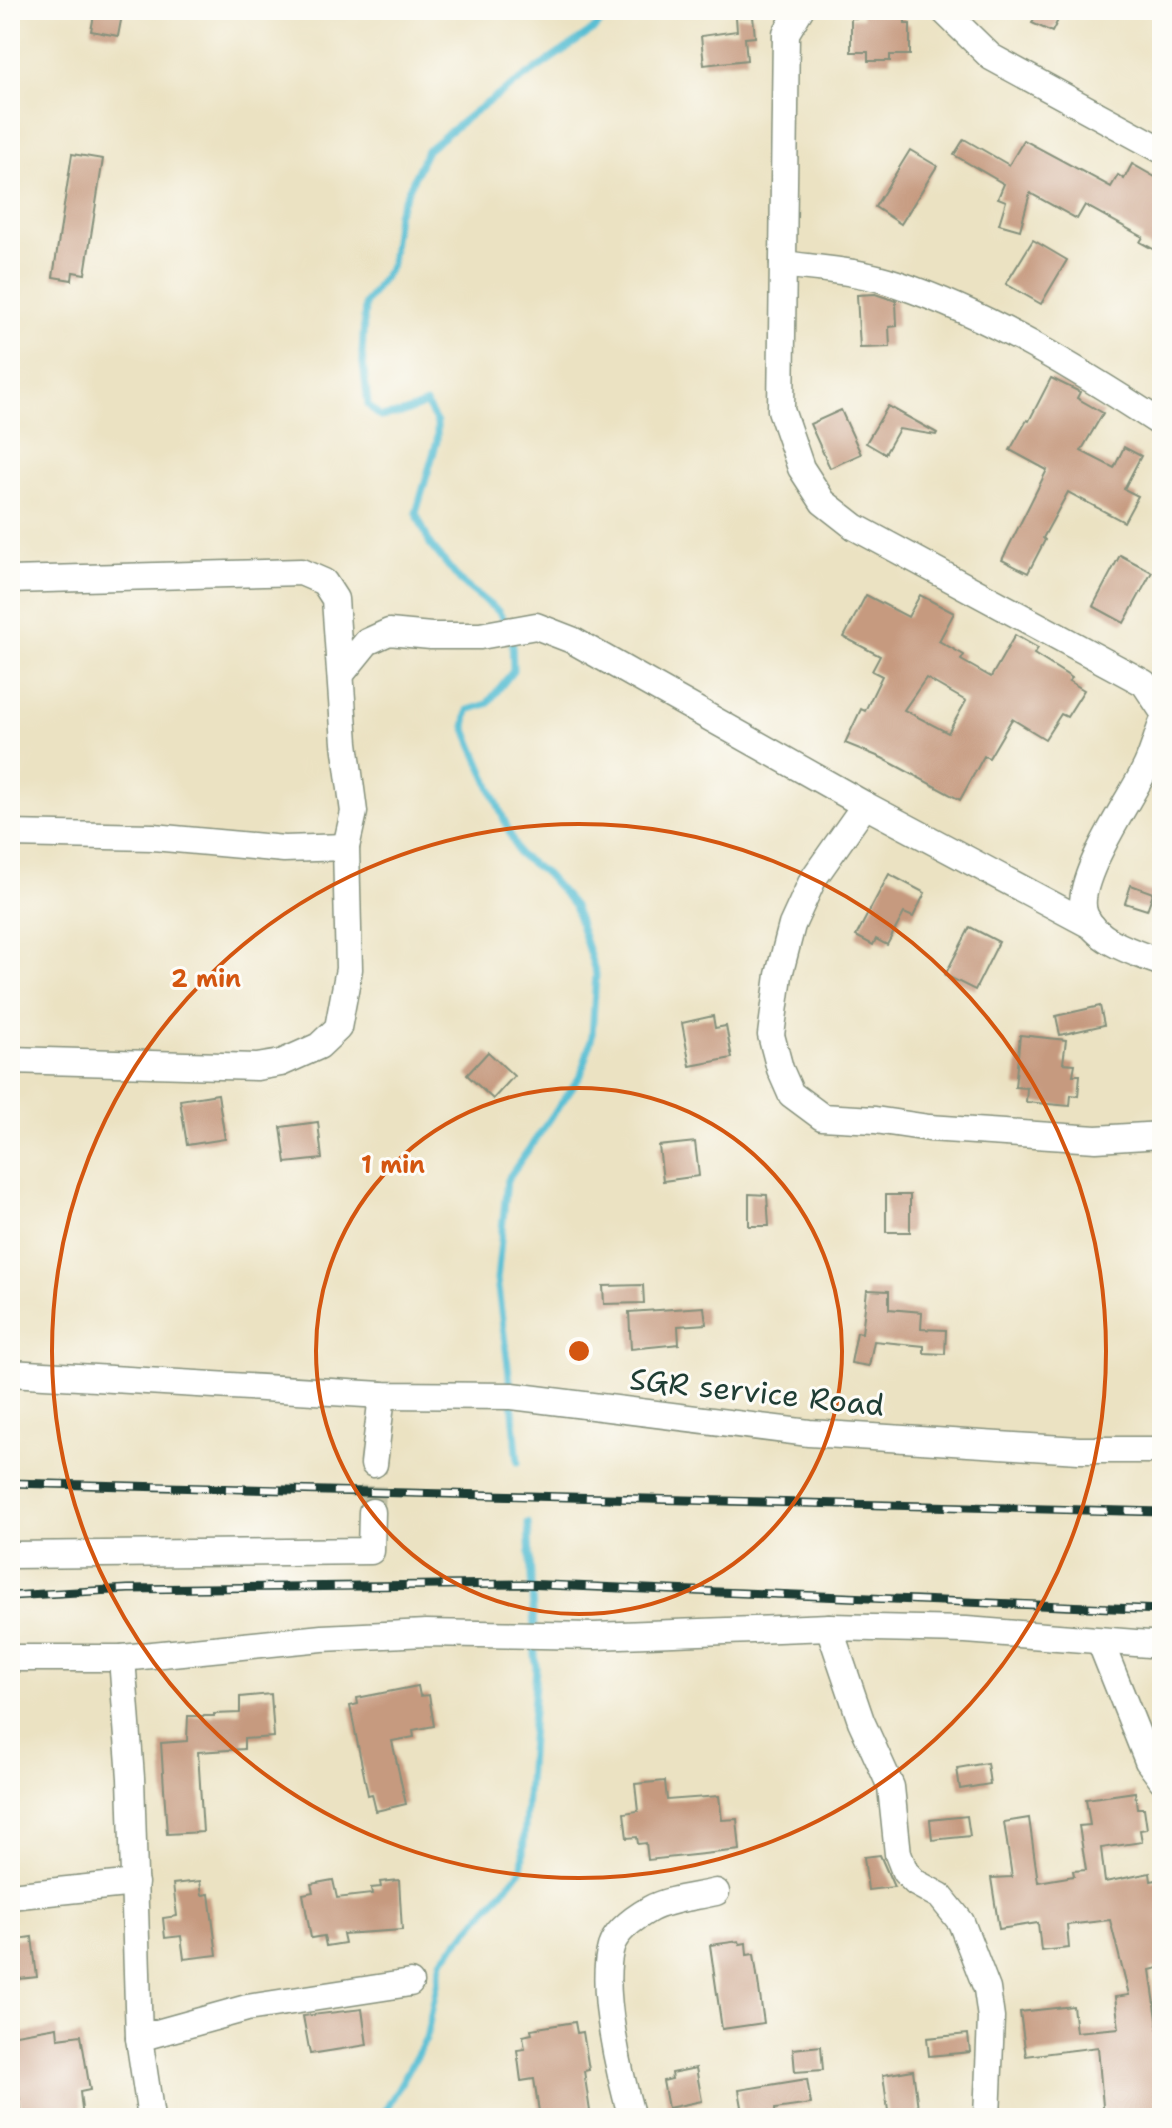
<svg xmlns="http://www.w3.org/2000/svg" width="1172" height="2128" viewBox="0 0 1172 2128" font-family="'Shantell Sans',sans-serif">
	<style>
		.lines { fill: none; stroke-linecap: round; stroke-linejoin: round }
		.stream { stroke: #56bed3; stroke-width: 7 }
		.building { fill: #c69a7f; fill-rule: evenodd }
		.minor-tunnel { stroke: #c2c1a6; stroke-width: 26; stroke-dasharray: 26 13; stroke-linecap: butt }
		.minor-casing { stroke: #85907b; stroke-width: 29 }
		.minor { stroke: #fff; stroke-width: 26 }
		.rail-casing { stroke: #1f3d34; stroke-width: 9 }
		.rail { stroke: #fdfcf7; stroke-width: 6; stroke-dasharray: 18; stroke-linecap: butt }
		.ring { fill: none; stroke: #d45610; stroke-width: 4 }
		.labels { text-anchor: middle; dominant-baseline: central; stroke-width: 6; stroke-linejoin: round; paint-order: stroke }
		.street-label { font-size: 30px; fill: #1f3d34; stroke: #fdfcf7 }
		.centre { fill: #d45610; stroke: #fdfcf7; stroke-width: 4 }
		.ring-label { font-size: 24px; text-anchor: middle; font-weight: bold; fill: #d45610; stroke: #fdfcf7; stroke-width: 6; stroke-linejoin: round; paint-order: stroke }
	</style>
	<rect width="100%" height="100%" fill="#fdfcf7"/>
	<filter id="ink" filterUnits="userSpaceOnUse"><feTurbulence type="fractalNoise" baseFrequency=".0125" numOctaves="2"/><feDisplacementMap in="SourceGraphic" scale="16" xChannelSelector="R" yChannelSelector="G"/><feConvolveMatrix kernelMatrix="1 2 1 2 8 2 1 2 1" color-interpolation-filters="sRGB"/></filter>
	<filter id="wash" filterUnits="userSpaceOnUse"><feTurbulence type="fractalNoise" baseFrequency=".006" numOctaves="4" result="noise"/><feDisplacementMap in="SourceGraphic" scale="32" xChannelSelector="R" yChannelSelector="G"/><feGaussianBlur stdDeviation="1.8" result="paint"/><feColorMatrix in="noise" values="0 0 0 0 0 0 0 0 0 0 0 0 0 0 0 0 0 1.4 0 .05"/><feComposite in="paint" operator="in"/></filter>
	<g filter="url(#wash)">
		<rect width="100%" height="100%" fill="#ebe2c2"/>
		<g class="lines">
			<g class="stream">
				<path d="M 511,1389 L 497,1280 L 507,1180 L 581,1075 L 592,1036 L 596,974 L 574,906 L 546,874 L 519,855 L 465,727 L 468,710 L 487,704 L 513,671 L 512,637 L 499,612 L 461,582 L 430,544 L 416,513 L 437,441 L 437,423 L 426,404 L 403,413 L 380,417 L 368,405 L 362,354 L 365,304 L 391,266 L 397,214 L 427,150 L 474,112 L 596,28 L 611,10"/>
				<path d="M 512,1401 L 518,1462"/>
				<path d="M 528,1523 L 534,1629"/>
				<path d="M 381,2118 L 426,2039 L 442,1960 L 522,1869 L 536,1667 L 534,1641"/>
			</g>
		</g>
		<g id="blocks">
			<g class="building">
				<path d="M 95,10 L 123,10 L 118,36 L 91,31 Z"/>
				<path d="M 862,10 L 905,10 L 905,24 L 910,24 L 910,55 L 890,55 L 890,61 L 868,61 L 868,52 L 851,52 L 851,18 L 862,18 Z"/>
				<path d="M 1038,10 L 1063,10 L 1052,32 L 1032,23 Z"/>
				<path d="M 753,16 L 755,37 L 745,38 L 747,60 L 704,65 L 701,36 L 737,31 L 736,17 Z"/>
				<path d="M 964,139 L 1009,165 L 1024,140 L 1111,187 L 1118,175 L 1124,179 L 1132,164 L 1162,181 L 1162,254 L 1140,242 L 1143,237 L 1085,205 L 1077,219 L 1030,193 L 1020,230 L 999,224 L 1006,201 L 998,198 L 1004,184 L 954,155 Z"/>
				<path d="M 910,150 L 937,166 L 901,224 L 875,207 Z"/>
				<path d="M 72,154 L 103,159 L 85,274 L 73,272 L 72,280 L 53,277 Z"/>
				<path d="M 1033,240 L 1067,260 L 1041,304 L 1006,284 Z"/>
				<path d="M 875,294 L 896,301 L 897,326 L 889,327 L 890,347 L 860,348 L 857,295 Z"/>
				<path d="M 1051,378 L 1080,392 L 1077,398 L 1103,413 L 1081,451 L 1114,468 L 1124,447 L 1141,456 L 1124,489 L 1138,496 L 1124,522 L 1068,492 L 1043,538 L 1045,540 L 1028,573 L 1002,560 L 1047,470 L 1010,450 L 1027,420 L 1029,421 Z"/>
				<path d="M 888,406 L 937,433 L 936,435 L 899,429 L 885,454 L 866,443 Z"/>
				<path d="M 841,410 L 861,454 L 830,468 L 810,424 Z"/>
				<path d="M 1120,555 L 1152,572 L 1124,623 L 1093,606 Z"/>
				<path d="M 866,595 L 908,617 L 920,595 L 954,613 L 939,641 L 964,655 L 961,660 L 991,677 L 1015,635 L 1038,648 L 1034,654 L 1072,678 L 1069,681 L 1084,690 L 1067,717 L 1061,714 L 1045,739 L 1012,719 L 989,758 L 984,756 L 960,800 L 882,758 L 845,743 L 861,709 L 865,711 L 882,676 L 872,671 L 880,656 L 844,637 ZM 926,678 L 966,701 L 948,733 L 904,710 Z"/>
				<path d="M 889,874 L 925,893 L 913,917 L 904,913 L 887,945 L 876,939 L 873,945 L 856,936 Z"/>
				<path d="M 1131,885 L 1153,893 L 1147,910 L 1125,903 Z"/>
				<path d="M 970,927 L 999,942 L 975,990 L 945,975 Z"/>
				<path d="M 1100,1006 L 1104,1025 L 1060,1035 L 1056,1016 Z"/>
				<path d="M 713,1016 L 715,1028 L 726,1026 L 732,1058 L 690,1066 L 682,1023 Z"/>
				<path d="M 1020,1035 L 1066,1040 L 1063,1063 L 1075,1064 L 1073,1075 L 1080,1075 L 1078,1096 L 1071,1095 L 1070,1106 L 1026,1102 L 1027,1088 L 1015,1087 Z"/>
				<path d="M 488,1052 L 514,1076 L 493,1099 L 467,1075 Z"/>
				<path d="M 218,1094 L 225,1139 L 187,1145 L 180,1100 Z"/>
				<path d="M 318,1122 L 322,1159 L 286,1163 L 281,1127 Z"/>
				<path d="M 695,1142 L 699,1176 L 663,1181 L 659,1146 Z"/>
				<path d="M 749,1194 L 767,1195 L 769,1226 L 749,1226 Z"/>
				<rect x="886" y="1195" width="24" height="37"/>
				<path d="M 643,1285 L 644,1303 L 604,1304 L 603,1286 Z"/>
				<path d="M 867,1290 L 889,1291 L 889,1309 L 922,1312 L 921,1329 L 946,1330 L 945,1354 L 924,1353 L 924,1346 L 874,1341 L 869,1366 L 851,1363 L 857,1332 L 862,1333 Z"/>
				<path d="M 704,1307 L 706,1324 L 678,1326 L 679,1344 L 631,1349 L 629,1312 Z"/>
				<path d="M 418,1686 L 420,1696 L 429,1695 L 434,1726 L 413,1730 L 414,1737 L 392,1741 L 406,1804 L 376,1811 L 372,1794 L 368,1795 L 350,1706 L 358,1704 L 357,1698 Z"/>
				<path d="M 271,1694 L 274,1737 L 244,1739 L 244,1749 L 198,1752 L 203,1832 L 167,1834 L 161,1743 L 187,1741 L 188,1716 L 214,1716 L 214,1714 L 240,1713 L 240,1697 Z"/>
				<path d="M 987,1763 L 990,1784 L 960,1789 L 957,1768 Z"/>
				<path d="M 665,1781 L 667,1800 L 719,1796 L 722,1820 L 737,1819 L 740,1850 L 648,1860 L 646,1843 L 638,1844 L 637,1837 L 627,1838 L 624,1813 L 638,1811 L 635,1784 Z"/>
				<path d="M 1135,1792 L 1137,1808 L 1144,1808 L 1147,1829 L 1140,1830 L 1142,1842 L 1101,1848 L 1105,1882 L 1150,1873 L 1151,1881 L 1162,1879 L 1162,1967 L 1150,1970 L 1162,2053 L 1162,2098 L 1156,2098 L 1158,2112 L 1104,2118 L 1098,2047 L 1026,2056 L 1020,2012 L 1073,2006 L 1076,2032 L 1119,2028 L 1115,1997 L 1129,1995 L 1110,1920 L 1067,1925 L 1069,1948 L 1041,1951 L 1038,1923 L 999,1929 L 991,1878 L 1012,1877 L 1004,1822 L 1029,1818 L 1038,1882 L 1074,1876 L 1073,1871 L 1086,1870 L 1079,1826 L 1090,1825 L 1086,1799 Z"/>
				<path d="M 967,1816 L 970,1836 L 932,1840 L 930,1820 Z"/>
				<path d="M 880,1855 L 894,1887 L 868,1890 L 864,1857 Z"/>
				<path d="M 333,1880 L 337,1898 L 372,1894 L 371,1888 L 381,1887 L 380,1882 L 399,1880 L 402,1930 L 343,1934 L 345,1943 L 326,1946 L 324,1936 L 311,1938 L 303,1894 L 313,1892 L 311,1884 Z"/>
				<path d="M 200,1881 L 202,1895 L 209,1894 L 217,1955 L 184,1959 L 181,1936 L 165,1938 L 163,1918 L 177,1916 L 173,1884 Z"/>
				<path d="M 32,1937 L 37,1977 L 10,1980 L 10,1940 Z"/>
				<path d="M 739,1941 L 740,1944 L 746,1943 L 747,1955 L 754,1954 L 764,2023 L 722,2029 L 710,1945 Z"/>
				<path d="M 362,2009 L 367,2045 L 310,2054 L 303,2016 Z"/>
				<path d="M 575,2022 L 577,2033 L 583,2032 L 589,2070 L 584,2071 L 591,2118 L 540,2118 L 534,2079 L 521,2081 L 517,2050 L 525,2049 L 523,2036 L 532,2034 L 531,2029 Z"/>
				<path d="M 57,2027 L 58,2038 L 81,2035 L 90,2090 L 80,2092 L 83,2118 L 22,2118 L 17,2080 L 10,2080 L 10,2035 Z"/>
				<path d="M 968,2034 L 970,2052 L 929,2056 L 927,2038 Z"/>
				<path d="M 821,2046 L 823,2070 L 795,2072 L 793,2049 Z"/>
				<path d="M 696,2068 L 702,2101 L 668,2108 L 663,2081 L 672,2079 L 671,2073 Z"/>
				<path d="M 913,2070 L 919,2115 L 889,2118 L 883,2075 Z"/>
				<path d="M 807,2079 L 811,2104 L 775,2109 L 776,2118 L 744,2118 L 739,2090 Z"/>
			</g>
		</g>
	</g>
	<g filter="url(#ink)">
		<use href="#blocks" fill-opacity="0" stroke="#85907b" stroke-width="2"/>
		<g class="lines">
			<path class="minor-tunnel" d="M 372,1512 L 374,1464"/>
			<g class="minor-casing">
				<g id="minor">
					<path d="M 800,10 L 786,33 L 781,410 L 801,468 L 823,502 L 855,527 L 1144,683 L 1162,710"/>
					<path d="M 943,10 L 991,57 L 1162,150"/>
					<path d="M 783,264 C 820,269 861,271 897,284 C 992,316 1079,370 1162,424"/>
					<path d="M 10,580 L 301,572 L 324,582 L 335,599 L 345,743 L 354,812 L 346,847 L 349,969 L 338,1028 L 319,1046 L 281,1063 L 257,1067 L 10,1060"/>
					<path d="M 341,674 L 367,642 L 389,632 L 431,636 L 480,636 L 536,626 L 572,640 L 865,805 L 1092,926"/>
					<path d="M 1162,724 C 1157,737 1153,752 1147,765 C 1132,798 1071,882 1085,915 C 1097,943 1137,953 1162,963"/>
					<path d="M 865,805 L 813,879 L 792,925 L 779,975 L 771,1035 L 780,1069 L 791,1094 L 822,1117 L 875,1120 L 929,1128 L 1096,1139 L 1162,1135"/>
					<path d="M 10,834 L 153,837 L 284,849 L 346,847"/>
					<path d="M 10,1373 L 382,1395 L 512,1396 L 809,1433 L 1079,1450 L 1162,1450"/>
					<path d="M 374,1464 L 382,1395"/>
					<path d="M 10,1555 L 371,1551 L 372,1512"/>
					<path d="M 829,1627 L 861,1721 L 891,1787 L 898,1854 L 905,1872 L 916,1883 L 940,1896 L 961,1922 L 987,1989 L 991,2018 L 987,2118"/>
					<path d="M 1100,1641 L 1148,1761 L 1162,1780"/>
					<path d="M 10,1658 L 122,1658 L 322,1638 L 426,1633 L 594,1636 L 829,1627 L 966,1630 L 1162,1645"/>
					<path d="M 122,1658 L 131,1778 L 139,2038 L 151,2118"/>
					<path d="M 10,1896 L 135,1883"/>
					<path d="M 139,2038 L 247,2008 L 410,1983"/>
					<path d="M 632,2118 C 620,2076 599,1989 611,1947 C 616,1931 636,1917 650,1909 C 668,1899 695,1897 716,1892"/>
				</g>
			</g>
			<use href="#minor" class="minor"/>
			<g class="rail-casing">
				<g id="rail">
					<path d="M 10,1483 L 1162,1512"/>
					<path d="M 10,1596 L 128,1589 L 523,1584 L 1162,1610"/>
				</g>
			</g>
			<use href="#rail" class="rail"/>
		</g>
	</g>
	<g class="ring">
		<circle cx="579" cy="1351" r="263"/>
		<circle cx="579" cy="1351" r="527"/>
	</g>
	<g class="labels">
		<g class="street-label">
			<text transform="translate(757 1392) rotate(6)">SGR service Road</text>
		</g>
	</g>
	<circle cx="579" cy="1351" r="12" class="centre"/>
	<g class="ring-label">
		<text x="206" y="987">2 min</text>
		<text x="393" y="1173">1 min</text>
	</g>
	<rect width="1172" height="2128" fill="none" stroke="#fdfcf7" stroke-width="40"/>
</svg>
